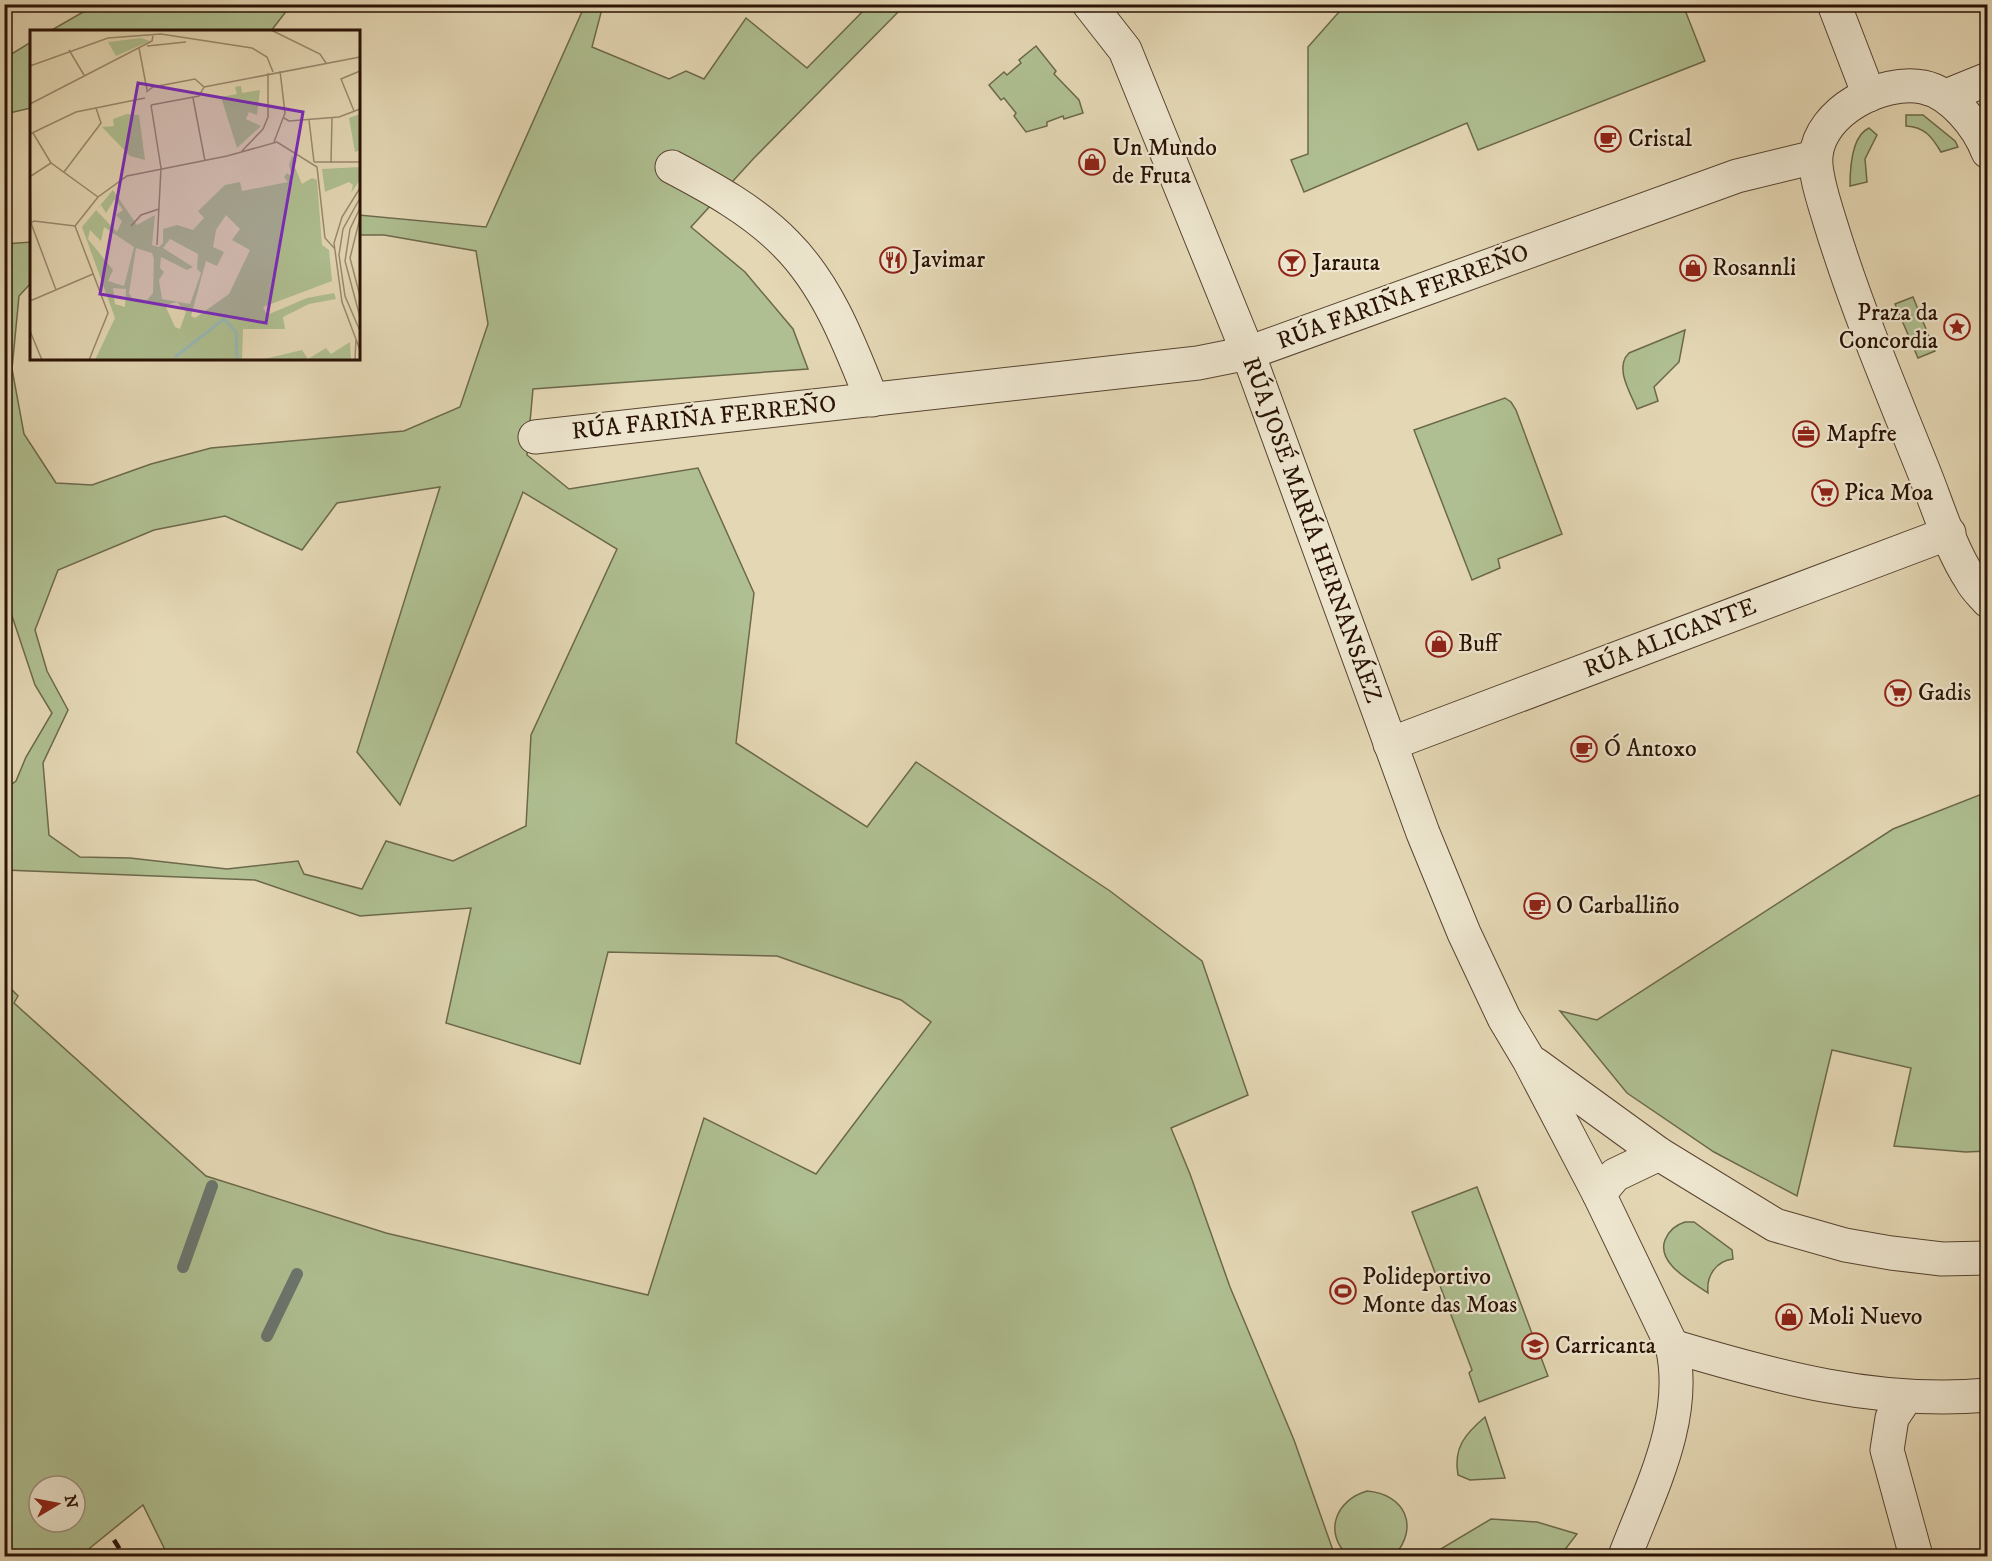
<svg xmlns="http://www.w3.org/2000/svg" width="1992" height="1561" viewBox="0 0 1992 1561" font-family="'IM FELL DW Pica',serif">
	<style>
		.green { fill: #afbf91; stroke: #6c694b; stroke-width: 1.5; fill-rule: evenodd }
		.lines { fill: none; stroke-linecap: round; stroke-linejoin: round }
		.stream { stroke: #6c766f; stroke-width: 12 }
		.street-casing { stroke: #584431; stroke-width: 35 }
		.street { stroke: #ede5ce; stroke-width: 33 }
		.rail { stroke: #2a1305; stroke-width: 4.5; stroke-dasharray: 10 10; stroke-linecap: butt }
		.labels { text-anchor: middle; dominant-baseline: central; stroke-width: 4.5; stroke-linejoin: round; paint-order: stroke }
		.poi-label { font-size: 24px; fill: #2a1305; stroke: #ede5ce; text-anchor: start }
		.street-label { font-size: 24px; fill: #2a1305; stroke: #ede5ce }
		.inset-river { fill: none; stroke: #98b8b6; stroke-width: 3 }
		.inset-road { fill: none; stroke: #9a896e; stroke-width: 1.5 }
		.view { fill: #7b2cbf; fill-opacity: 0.15; stroke: #7b2cbf; stroke-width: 3 }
		.inset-edge { fill: none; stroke: #2a1305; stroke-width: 3 }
	</style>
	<rect width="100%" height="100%" fill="#e4d7b4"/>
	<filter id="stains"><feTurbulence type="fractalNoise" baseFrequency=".00333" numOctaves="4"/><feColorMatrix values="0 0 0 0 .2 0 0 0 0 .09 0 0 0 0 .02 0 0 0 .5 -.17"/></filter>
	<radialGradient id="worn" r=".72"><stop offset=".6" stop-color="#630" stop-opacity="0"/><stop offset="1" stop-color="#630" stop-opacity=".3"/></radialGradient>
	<g class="green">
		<path d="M 97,4 L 291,4 L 291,5 L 271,31 L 50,31 Z"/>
		<path d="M 1346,4 L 1683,5 L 1705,61 L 1478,150 L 1467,123 L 1304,192 L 1291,160 L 1308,154 L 1308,47 Z"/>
		<path d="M 585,5 L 603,5 L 592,47 L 669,79 L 686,71 L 704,79 L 746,18 L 807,68 L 869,5 L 905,5 L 754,158 L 691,227 L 745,272 L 793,329 L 808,369 L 533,389 L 527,455 L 569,489 L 698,468 L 754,593 L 736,743 L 867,827 L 916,762 L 1110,891 L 1202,961 L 1248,1095 L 1171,1128 L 1190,1174 L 1230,1287 L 1294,1440 L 1335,1556 L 168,1556 L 143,1505 L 80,1556 L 5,1556 L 4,982 L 18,996 L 14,1003 L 206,1176 L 386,1233 L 648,1295 L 704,1118 L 816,1174 L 931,1022 L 901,1000 L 777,956 L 608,952 L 580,1064 L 446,1023 L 471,908 L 360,916 L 255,880 L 5,870 L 5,789 L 16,781 L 26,757 L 52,713 L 35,685 L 10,610 L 5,613 L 5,244 L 31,242 L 31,283 L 19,296 L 12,369 L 24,434 L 56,483 L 92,485 L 151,464 L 211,448 L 404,431 L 460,407 L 488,324 L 476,251 L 384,235 L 359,235 L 359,215 L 486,227 ZM 440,487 L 357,752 L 400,805 L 523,492 L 617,549 L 531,735 L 526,826 L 453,861 L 386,841 L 362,889 L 304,874 L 298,861 L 227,869 L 130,858 L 80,857 L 49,835 L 43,763 L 68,710 L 47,671 L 35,630 L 58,570 L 154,530 L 225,516 L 302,550 L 337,503 ZM 39,1486 L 75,1486 L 75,1522 L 39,1522 Z"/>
		<path d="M 31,42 L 31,108 L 5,114 L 5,58 Z"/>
		<path d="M 1036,46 L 1056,71 L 1054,74 L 1079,100 L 1083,113 L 1064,119 L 1063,116 L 1047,122 L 1047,126 L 1026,132 L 1014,116 L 1016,113 L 1004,98 L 1001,100 L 989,85 L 1004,72 L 1007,75 L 1021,63 L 1019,60 Z"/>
		<path d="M 1906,115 L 1923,115 L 1955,141 L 1958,147 L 1941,152 C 1932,137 1925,127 1906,126 Z"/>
		<path d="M 1869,128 L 1877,135 L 1865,159 L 1867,182 L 1850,186 C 1850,169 1851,136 1869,128 Z"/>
		<path d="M 1913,297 L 1935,351 L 1918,358 L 1895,304 Z"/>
		<path d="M 1685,330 L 1679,362 L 1654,387 L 1658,401 L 1637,409 C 1630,392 1614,367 1629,353 Z"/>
		<path d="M 1505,398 L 1511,402 L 1516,410 L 1562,534 L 1498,559 L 1500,568 L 1472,580 L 1414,430 Z"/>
		<path d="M 1987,792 L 1987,1151 L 1966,1152 L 1894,1146 L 1911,1068 L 1832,1050 L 1797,1196 L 1714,1152 L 1627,1093 L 1560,1011 L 1597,1020 L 1893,829 Z"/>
		<path d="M 1477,1187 L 1548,1376 L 1479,1402 L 1469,1373 L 1472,1370 L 1412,1212 Z"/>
		<path d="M 1685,1222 L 1694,1222 L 1732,1250 L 1733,1259 C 1716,1261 1706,1276 1708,1293 C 1693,1282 1656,1264 1665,1240 C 1669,1230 1675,1225 1685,1222 Z"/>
		<path d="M 1485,1417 L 1505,1478 L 1470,1480 L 1458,1475 C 1453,1448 1465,1434 1485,1417 Z"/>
		<path d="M 1367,1491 C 1405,1494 1420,1527 1394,1556 L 1348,1556 C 1323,1532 1336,1500 1367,1491 Z"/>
		<path d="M 1491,1519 L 1537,1522 L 1577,1534 L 1560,1556 L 1429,1556 Z"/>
	</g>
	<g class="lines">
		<g class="stream">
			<path d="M 183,1267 L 212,1186"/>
			<path d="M 267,1336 L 297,1274"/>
		</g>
		<g class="street-casing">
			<g id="street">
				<path d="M 1089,4 L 1125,50 L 1248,353 L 1423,833 L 1464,933 L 1504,1018 L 1529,1060 L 1599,1194 L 1672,1346 C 1689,1418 1650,1490 1625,1556"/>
				<path d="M 1834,4 L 1869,95"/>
				<path d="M 1946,96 L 1988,79"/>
				<path d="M 1988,152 C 1978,126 1952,93 1923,87 C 1882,79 1820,111 1816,156 C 1814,174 1825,205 1830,222 C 1856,307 1891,390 1924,472 C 1938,507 1950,548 1971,580 C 1975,588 1982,594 1988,601"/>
				<path d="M 672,167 C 712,188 754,211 786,244 C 828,286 850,345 872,400"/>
				<path d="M 535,437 L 1198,363 L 1248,353 L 1737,176 L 1815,157"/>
				<path d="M 1390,744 L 1949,533"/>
				<path d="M 1535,1064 L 1659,1154 L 1775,1225 L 1845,1245 L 1891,1253 L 1942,1259 L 1988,1258"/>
				<path d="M 1599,1194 L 1615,1175 L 1659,1154"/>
				<path d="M 1672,1346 C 1775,1377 1878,1405 1988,1395"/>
				<path d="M 1906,1397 L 1892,1418 L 1887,1450 L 1916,1556"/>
			</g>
		</g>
		<use href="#street" class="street"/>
		<path class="rail" d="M 114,1540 L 124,1556"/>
	</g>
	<defs>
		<g id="cafe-ring" transform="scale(1.35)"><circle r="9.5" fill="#ede5ce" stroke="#8f2418" stroke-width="1.5"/><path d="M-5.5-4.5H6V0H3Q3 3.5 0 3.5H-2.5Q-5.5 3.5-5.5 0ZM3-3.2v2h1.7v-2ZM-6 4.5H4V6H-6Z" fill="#8f2418"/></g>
		<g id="shop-ring" transform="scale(1.35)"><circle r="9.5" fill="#ede5ce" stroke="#8f2418" stroke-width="1.5"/><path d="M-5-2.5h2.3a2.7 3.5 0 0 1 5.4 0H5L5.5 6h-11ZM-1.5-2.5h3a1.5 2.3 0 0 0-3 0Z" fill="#8f2418"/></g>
		<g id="restaurant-ring" transform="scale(1.35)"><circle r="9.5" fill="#ede5ce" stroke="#8f2418" stroke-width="1.5"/><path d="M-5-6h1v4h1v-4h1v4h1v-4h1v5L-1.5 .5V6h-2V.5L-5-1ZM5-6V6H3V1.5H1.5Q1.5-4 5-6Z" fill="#8f2418"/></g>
		<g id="bar-ring" transform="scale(1.35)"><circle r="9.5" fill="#ede5ce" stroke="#8f2418" stroke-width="1.5"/><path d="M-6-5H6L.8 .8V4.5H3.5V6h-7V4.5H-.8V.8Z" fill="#8f2418"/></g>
		<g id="sight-ring" transform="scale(1.35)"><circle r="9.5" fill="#ede5ce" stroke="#8f2418" stroke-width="1.5"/><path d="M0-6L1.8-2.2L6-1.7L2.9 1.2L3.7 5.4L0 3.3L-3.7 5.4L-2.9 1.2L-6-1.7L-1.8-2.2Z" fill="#8f2418"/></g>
		<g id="office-ring" transform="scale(1.35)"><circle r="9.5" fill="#ede5ce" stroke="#8f2418" stroke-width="1.5"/><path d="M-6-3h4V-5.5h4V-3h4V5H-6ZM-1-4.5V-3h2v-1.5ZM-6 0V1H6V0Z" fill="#8f2418"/></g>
		<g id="supermarket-ring" transform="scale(1.35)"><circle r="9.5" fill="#ede5ce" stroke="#8f2418" stroke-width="1.5"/><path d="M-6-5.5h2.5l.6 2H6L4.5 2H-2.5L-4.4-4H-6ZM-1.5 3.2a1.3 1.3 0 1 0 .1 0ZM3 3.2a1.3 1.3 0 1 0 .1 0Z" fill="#8f2418"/></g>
		<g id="stadium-ring" transform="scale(1.35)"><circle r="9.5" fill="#ede5ce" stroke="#8f2418" stroke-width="1.5"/><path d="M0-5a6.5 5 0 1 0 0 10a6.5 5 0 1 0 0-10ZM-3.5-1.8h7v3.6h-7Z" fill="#8f2418"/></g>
		<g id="school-ring" transform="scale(1.35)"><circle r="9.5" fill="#ede5ce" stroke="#8f2418" stroke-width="1.5"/><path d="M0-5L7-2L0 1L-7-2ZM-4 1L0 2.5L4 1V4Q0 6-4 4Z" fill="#8f2418"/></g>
	</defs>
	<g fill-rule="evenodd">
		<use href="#cafe-ring" x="1608" y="139"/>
		<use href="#shop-ring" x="1092" y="162"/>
		<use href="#restaurant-ring" x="893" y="260"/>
		<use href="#bar-ring" x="1292" y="263"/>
		<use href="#shop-ring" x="1693" y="268"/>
		<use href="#sight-ring" x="1957" y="327"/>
		<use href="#office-ring" x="1806" y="434"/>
		<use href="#supermarket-ring" x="1825" y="493"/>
		<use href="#shop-ring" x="1439" y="644"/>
		<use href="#supermarket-ring" x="1898" y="693"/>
		<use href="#cafe-ring" x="1584" y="749"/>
		<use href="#cafe-ring" x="1537" y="906"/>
		<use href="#stadium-ring" x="1343" y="1291"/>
		<use href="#shop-ring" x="1789" y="1317"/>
		<use href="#school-ring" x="1535" y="1346"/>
	</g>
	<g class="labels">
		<g class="poi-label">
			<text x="1628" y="139">Cristal</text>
			<text x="1112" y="148">Un Mundo<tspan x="1112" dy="28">de Fruta</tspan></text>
			<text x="912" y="260">Javimar</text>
			<text x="1312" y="263">Jarauta</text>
			<text x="1712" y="268">Rosannli</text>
			<text x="1938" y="313" text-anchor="end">Praza da<tspan x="1938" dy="28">Concordia</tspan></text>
			<text x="1826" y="434">Mapfre</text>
			<text x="1844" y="493">Pica Moa</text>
			<text x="1458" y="644">Buff</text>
			<text x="1918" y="693">Gadis</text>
			<text x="1604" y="749">Ó Antoxo</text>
			<text x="1556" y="906">O Carballiño</text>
			<text x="1362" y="1277">Polideportivo<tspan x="1362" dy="28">Monte das Moas</tspan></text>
			<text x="1808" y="1317">Moli Nuevo</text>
			<text x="1555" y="1346">Carricanta</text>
		</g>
		<g class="street-label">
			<text transform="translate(1403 297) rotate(-20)">RÚA FARIÑA FERREÑO</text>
			<text transform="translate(704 418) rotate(-6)">RÚA FARIÑA FERREÑO</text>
			<text transform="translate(1312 530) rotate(70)">RÚA JOSÉ MARÍA HERNANSÁEZ</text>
			<text transform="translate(1670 638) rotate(-21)">RÚA ALICANTE</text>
		</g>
	</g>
	<g transform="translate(30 30)">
		<rect width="330" height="330" fill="#e4d7b4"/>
		<path d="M 111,8 L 120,11 L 86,26 L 78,12 ZM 211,56 L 212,63 L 230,60 L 227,85 L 219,82 L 216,89 L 231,96 L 207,118 L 191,67 L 207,64 L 205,57 ZM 97,84 L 109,85 L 115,130 L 100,126 L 72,97 L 84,96 L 83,89 ZM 330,84 L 330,120 L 325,122 L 319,88 ZM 262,126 L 267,131 L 263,133 L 272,154 L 282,148 L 287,150 L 292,215 L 299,220 L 302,251 L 233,277 L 237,285 L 277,268 L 304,263 L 306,269 L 279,274 L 253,287 L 255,299 L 213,299 L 212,330 L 65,330 L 85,288 L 52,197 L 83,160 L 107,195 L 125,185 L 122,215 L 129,217 L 133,213 L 133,199 L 147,195 L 163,200 L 174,188 L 168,181 L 195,155 L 210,152 L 212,161 L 258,152 L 254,147 L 257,143 L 262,147 L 260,152 L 263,151 L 259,135 ZM 85,169 L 93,180 L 86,185 L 92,191 L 87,202 L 66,180 L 71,175 L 76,183 ZM 196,185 L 210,199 L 202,210 L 220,220 L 199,264 L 165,288 L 161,286 L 176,231 L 187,236 L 194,222 L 183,217 L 186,200 ZM 74,197 L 104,217 L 94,256 L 78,251 L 83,240 L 58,209 L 60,200 L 71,211 ZM 140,209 L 168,224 L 167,239 L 171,243 L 160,274 L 132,269 L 129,250 L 134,242 L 130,238 L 131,227 L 157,240 L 163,237 L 133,218 ZM 106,218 L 122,223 L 124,229 L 123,263 L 117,270 L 102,268 L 99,263 ZM 83,258 L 96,259 L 95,277 L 85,274 ZM 147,272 L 156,282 L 150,299 L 145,297 L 135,275 ZM 330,137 L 330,150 L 321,163 L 323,155 L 319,152 L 295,162 L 292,139 ZM 320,312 L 321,330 L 230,330 L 272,320 L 278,329 L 296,318 L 301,324 Z" fill="#afbf91" fill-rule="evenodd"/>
		<path class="inset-river" d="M 145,327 L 194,289 L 206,302 L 207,330"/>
		<path class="inset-road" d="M 241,0 L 290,24 L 296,33M 117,16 L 156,12M 109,18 L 117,60M 39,20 L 54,45M 0,36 L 78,8 L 131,4 L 222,18 L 237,27 L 243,42M 174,57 L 330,27M 116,62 L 123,57 L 165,49 L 174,57M 163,68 L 175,131M 0,74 L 122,11 L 123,6M 121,75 L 131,138 L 127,215M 121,75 L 169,66 L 174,57M 324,81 L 311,49 L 330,41M 254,88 L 259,91 L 309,87 L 330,79M 279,90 L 284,132M 3,103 L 21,133M 0,104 L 46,82 L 115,68M 244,112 L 255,83 L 250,41M 212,121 L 233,99 L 238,87 L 238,43M 284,132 L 330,132M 301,133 L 302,88M 34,142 L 71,93 L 66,78M 0,145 L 1,193 L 26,260M 1,146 L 21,133 L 68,167M 330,158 L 312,187 L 304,213 L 312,272 L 330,320M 330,168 L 313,199 L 309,225 L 315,266 L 330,301M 330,178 L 320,199 L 315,231 L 330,287M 330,188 L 320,228 L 330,266M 0,194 L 4,191 L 45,196M 45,196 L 68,167 L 97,146 L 197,126 L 247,112 L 287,137 L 295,208 L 305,219M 45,196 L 78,283 L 59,330M 101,196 L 111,185 L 129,179M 0,271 L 63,244M 0,301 L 12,330M 325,330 L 326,309"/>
		<path class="view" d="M 108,53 L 273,82 L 236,293 L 70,264 Z"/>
		<rect width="330" height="330" class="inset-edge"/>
	</g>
	<rect width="1992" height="1561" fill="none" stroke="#e4d7b4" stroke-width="24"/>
	<rect x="6" y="6" width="1980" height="1549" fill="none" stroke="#2a1305" stroke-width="3"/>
	<rect x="12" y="12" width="1968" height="1537" fill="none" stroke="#2a1305" stroke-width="1.5"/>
	<g transform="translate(57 1504) rotate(80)"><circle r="28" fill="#ede5ce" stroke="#9f917e" stroke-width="1.5"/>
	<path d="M0-4.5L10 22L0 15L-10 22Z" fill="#8f2418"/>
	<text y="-9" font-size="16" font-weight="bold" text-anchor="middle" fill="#2a1305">N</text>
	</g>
	<rect width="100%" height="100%" filter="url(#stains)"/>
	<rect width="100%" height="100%" fill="url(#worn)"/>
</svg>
